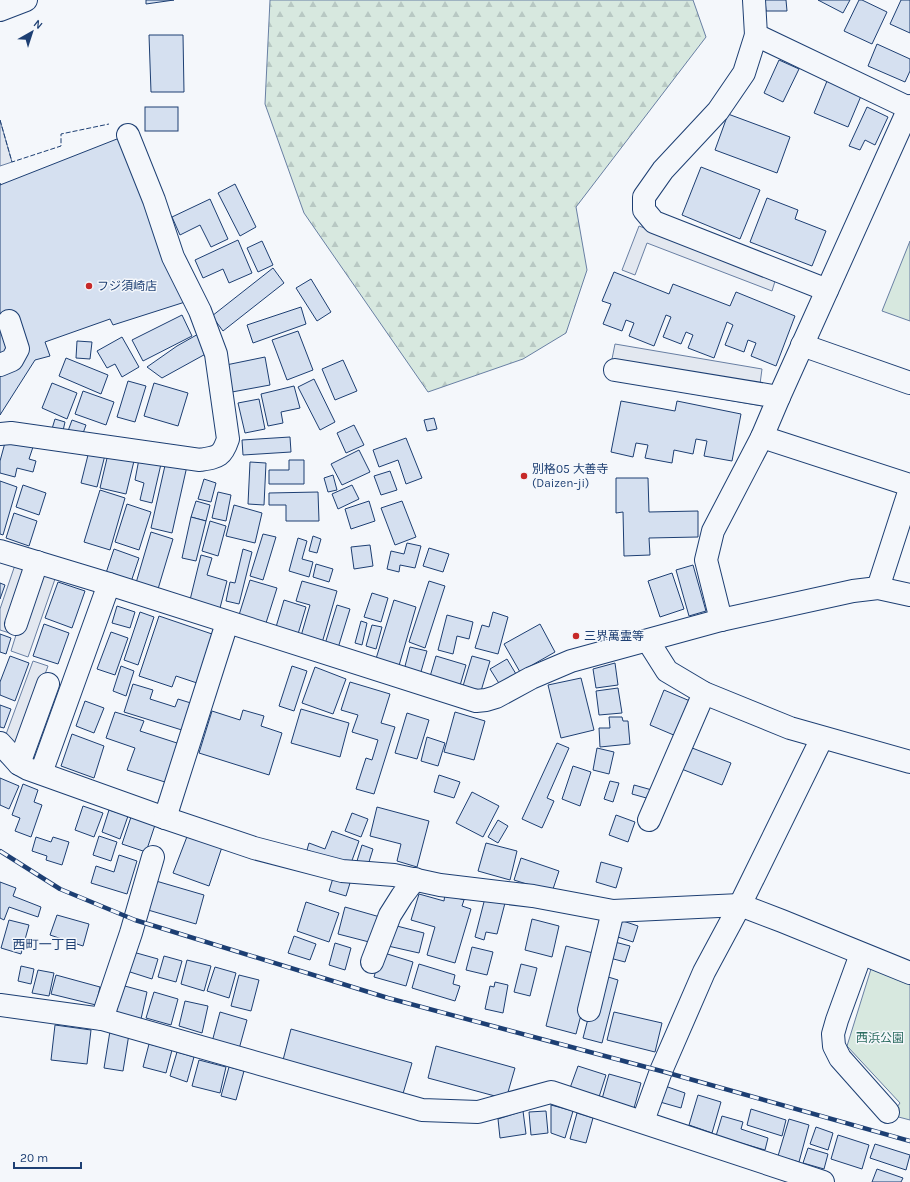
<svg xmlns="http://www.w3.org/2000/svg" width="910" height="1182" viewBox="0 0 910 1182" font-family="Karla,'Noto Sans JP',sans-serif">
	<style>
		.forest { fill: url(#forest-firs); stroke: #687fa3 }
		.park { fill: #d7e8df; stroke: #687fa3 }
		.parking { fill: #e3e8f0; stroke: #687fa3 }
		.building { fill: #d5e0f0; stroke: #1d3f73 }
		.lines { fill: none; stroke-linecap: round; stroke-linejoin: round }
		.minor-casing { stroke: #1d3f73; stroke-width: 24 }
		.major-casing { stroke: #1d3f73; stroke-width: 24 }
		.minor { stroke: #f4f7fb; stroke-width: 22 }
		.major { stroke: #f4f7fb; stroke-width: 22 }
		.rail-casing { stroke: #1d3f73; stroke-width: 4.5 }
		.rail { stroke: #f4f7fb; stroke-width: 3; stroke-dasharray: 9; stroke-linecap: butt }
		.fence { stroke: #1d3f73; stroke-width: 1; stroke-dasharray: 5 2; stroke-linecap: butt }
		.poi-dot { fill: #c62828; stroke: #f4f7fb; stroke-width: 1.5 }
		.labels { text-anchor: middle; dominant-baseline: central; stroke-width: 3; stroke-linejoin: round; paint-order: stroke }
		.poi-label { font-size: 12px; fill: #1d3f73; stroke: #f4f7fb; text-anchor: start }
		.park-label { font-size: 12px; fill: #2c6c60; stroke: #f4f7fb }
		.neighbourhood-label { font-size: 13px; fill: #1d3f73; stroke: #f4f7fb }
	</style>
	<defs>
		<pattern id="forest-firs" width="22" height="20" patternUnits="userSpaceOnUse"><rect width="22" height="20" fill="#d7e8df"/><path d="M5 1l3.5 6h-7zM16 11l3.5 6h-7z" fill="#b8c8c3"/></pattern>
	</defs>
	<rect width="100%" height="100%" fill="#f4f7fb"/>
	<path class="forest" d="M 270,0 L 693,0 L 706,37 L 576,207 L 587,270 L 566,333 L 523,359 L 428,392 L 304,213 L 265,104 Z"/>
	<g class="park">
		<path d="M 910,241 L 910,321 L 882,311 Z"/>
		<path d="M 871,969 L 910,983 L 910,1120 L 891,1115 L 900,1103 L 847,1046 Z"/>
	</g>
	<g class="parking">
		<path d="M 0,120 L 12,162 L 0,166 Z"/>
		<path d="M 639,226 L 776,278 L 772,291 L 647,243 L 635,275 L 622,270 Z"/>
		<path d="M 615,344 L 762,369 L 760,384 L 770,386 L 762,406 L 608,379 Z"/>
		<path d="M 15,565 L 55,579 L 28,657 L 11,651 L 16,635 L 0,630 L 0,609 Z"/>
		<path d="M 33,661 L 48,666 L 18,747 L 5,737 Z"/>
	</g>
	<g class="building">
		<path d="M 146,0 L 174,0 L 146,4 Z"/>
		<path d="M 765,0 L 786,0 L 787,11 L 766,11 Z"/>
		<path d="M 818,0 L 850,0 L 843,13 Z"/>
		<path d="M 859,0 L 862,0 L 887,12 L 872,44 L 844,31 Z"/>
		<path d="M 901,0 L 910,0 L 910,33 L 890,24 Z"/>
		<path d="M 149,35 L 183,35 L 184,92 L 151,92 Z"/>
		<path d="M 877,44 L 910,59 L 910,71 L 905,82 L 868,66 Z"/>
		<path d="M 779,60 L 799,69 L 783,102 L 764,93 Z"/>
		<path d="M 827,81 L 861,96 L 848,127 L 814,113 Z"/>
		<rect x="145" y="107" width="33" height="24"/>
		<path d="M 867,107 L 888,117 L 875,145 L 865,140 L 860,150 L 849,146 Z"/>
		<path d="M 728,114 L 790,137 L 777,173 L 715,150 Z"/>
		<path d="M 122,137 L 185,302 L 113,325 L 110,319 L 45,342 L 50,356 L 35,360 L 0,415 L 0,183 L 0,185 Z"/>
		<path d="M 701,167 L 760,190 L 740,239 L 682,215 Z"/>
		<path d="M 235,184 L 256,227 L 240,236 L 218,193 Z"/>
		<path d="M 767,198 L 798,210 L 795,219 L 826,231 L 812,266 L 750,242 Z"/>
		<path d="M 210,199 L 228,239 L 211,247 L 200,225 L 180,235 L 172,217 Z"/>
		<path d="M 238,240 L 252,273 L 229,283 L 223,269 L 203,278 L 195,260 Z"/>
		<path d="M 262,241 L 273,265 L 258,272 L 247,248 Z"/>
		<path d="M 273,268 L 284,283 L 223,331 L 212,316 Z"/>
		<path d="M 614,272 L 669,294 L 673,284 L 730,306 L 736,292 L 795,316 L 776,366 L 751,356 L 756,343 L 748,340 L 744,352 L 725,345 L 733,325 L 727,322 L 714,358 L 688,348 L 693,335 L 686,332 L 681,344 L 663,337 L 671,317 L 666,315 L 654,346 L 629,336 L 634,323 L 626,320 L 622,331 L 603,324 L 611,304 L 602,301 Z"/>
		<path d="M 311,279 L 331,312 L 317,321 L 296,288 Z"/>
		<path d="M 301,307 L 306,324 L 253,343 L 247,325 Z"/>
		<path d="M 182,315 L 192,336 L 143,361 L 132,340 Z"/>
		<path d="M 298,331 L 313,370 L 287,380 L 272,340 Z"/>
		<path d="M 200,333 L 211,351 L 162,378 L 147,367 L 177,346 Z"/>
		<path d="M 122,337 L 139,367 L 122,377 L 115,364 L 107,368 L 97,351 Z"/>
		<path d="M 77,341 L 92,342 L 90,359 L 76,358 Z"/>
		<path d="M 265,357 L 270,385 L 232,392 L 226,365 Z"/>
		<path d="M 66,358 L 108,375 L 101,394 L 59,376 Z"/>
		<path d="M 343,360 L 357,391 L 335,400 L 322,369 Z"/>
		<path d="M 314,379 L 335,422 L 320,430 L 298,387 Z"/>
		<path d="M 128,381 L 146,386 L 135,422 L 117,417 Z"/>
		<path d="M 52,383 L 77,393 L 67,419 L 42,408 Z"/>
		<path d="M 154,383 L 188,393 L 178,426 L 144,416 Z"/>
		<path d="M 294,386 L 300,408 L 281,412 L 283,423 L 268,426 L 261,394 Z"/>
		<path d="M 83,391 L 114,402 L 106,425 L 75,414 Z"/>
		<path d="M 259,399 L 265,429 L 245,433 L 238,403 Z"/>
		<path d="M 621,401 L 675,411 L 677,401 L 741,414 L 732,461 L 704,456 L 707,441 L 696,439 L 693,454 L 674,450 L 672,463 L 645,458 L 648,445 L 636,443 L 633,457 L 611,452 Z"/>
		<path d="M 434,418 L 437,429 L 427,431 L 424,420 Z"/>
		<path d="M 55,419 L 65,422 L 62,435 L 51,432 Z"/>
		<path d="M 72,420 L 86,425 L 82,436 L 68,431 Z"/>
		<path d="M 354,425 L 364,445 L 346,453 L 337,433 Z"/>
		<path d="M 290,437 L 291,452 L 243,455 L 242,440 Z"/>
		<path d="M 406,438 L 422,478 L 406,484 L 398,460 L 379,467 L 373,450 Z"/>
		<path d="M 6,439 L 33,447 L 29,459 L 36,461 L 33,472 L 17,468 L 15,477 L 0,473 L 0,461 Z"/>
		<path d="M 359,450 L 370,472 L 342,485 L 331,464 Z"/>
		<path d="M 89,451 L 105,455 L 97,487 L 81,483 Z"/>
		<path d="M 108,454 L 134,461 L 126,494 L 100,488 Z"/>
		<path d="M 139,459 L 161,464 L 152,503 L 140,500 L 144,483 L 135,480 Z"/>
		<path d="M 289,460 L 304,460 L 304,484 L 269,484 L 269,470 L 289,470 Z"/>
		<path d="M 166,461 L 187,466 L 172,533 L 151,528 Z"/>
		<path d="M 250,462 L 266,463 L 264,505 L 248,504 Z"/>
		<path d="M 390,471 L 397,490 L 381,495 L 374,476 Z"/>
		<path d="M 333,475 L 337,490 L 328,492 L 324,478 Z"/>
		<path d="M 616,478 L 648,478 L 649,512 L 698,511 L 698,537 L 649,538 L 650,555 L 624,556 L 623,512 L 616,513 Z"/>
		<path d="M 204,479 L 216,483 L 211,502 L 198,499 Z"/>
		<path d="M 0,481 L 17,487 L 3,535 L 0,534 Z"/>
		<path d="M 23,485 L 46,493 L 39,515 L 16,507 Z"/>
		<path d="M 352,485 L 359,499 L 338,509 L 332,494 Z"/>
		<path d="M 100,490 L 125,498 L 110,550 L 84,542 Z"/>
		<path d="M 218,492 L 231,495 L 226,521 L 212,518 Z"/>
		<path d="M 318,492 L 319,521 L 286,521 L 286,505 L 269,505 L 269,493 Z"/>
		<path d="M 196,501 L 210,505 L 206,521 L 191,517 Z"/>
		<path d="M 369,501 L 375,521 L 351,529 L 345,509 Z"/>
		<path d="M 402,501 L 416,537 L 395,545 L 381,508 Z"/>
		<path d="M 127,504 L 151,512 L 139,550 L 115,542 Z"/>
		<path d="M 234,505 L 262,513 L 255,543 L 226,536 Z"/>
		<path d="M 14,513 L 37,521 L 29,546 L 6,538 Z"/>
		<path d="M 191,517 L 206,521 L 196,561 L 182,558 Z"/>
		<path d="M 210,521 L 226,526 L 218,556 L 202,551 Z"/>
		<path d="M 151,532 L 173,539 L 158,589 L 136,583 Z"/>
		<path d="M 263,534 L 276,537 L 263,580 L 250,576 Z"/>
		<path d="M 313,536 L 321,539 L 317,553 L 309,551 Z"/>
		<path d="M 298,538 L 307,541 L 302,559 L 313,562 L 309,577 L 289,571 Z"/>
		<path d="M 407,543 L 421,546 L 415,568 L 400,565 L 399,572 L 387,569 L 391,551 L 404,554 Z"/>
		<path d="M 370,545 L 373,566 L 354,569 L 351,547 Z"/>
		<path d="M 429,548 L 449,554 L 443,572 L 423,566 Z"/>
		<path d="M 114,549 L 139,558 L 131,582 L 106,573 Z"/>
		<path d="M 243,549 L 252,552 L 239,604 L 226,601 L 230,582 L 235,583 Z"/>
		<path d="M 201,555 L 212,558 L 207,575 L 227,581 L 220,608 L 190,600 Z"/>
		<path d="M 316,564 L 333,569 L 329,582 L 313,577 Z"/>
		<path d="M 693,565 L 706,611 L 689,616 L 676,570 Z"/>
		<path d="M 672,573 L 684,609 L 660,617 L 648,581 Z"/>
		<path d="M 250,580 L 277,588 L 266,623 L 239,615 Z"/>
		<path d="M 302,581 L 337,591 L 322,643 L 301,636 L 310,605 L 296,601 Z"/>
		<path d="M 429,581 L 445,586 L 425,648 L 409,642 Z"/>
		<path d="M 58,582 L 85,591 L 72,628 L 45,618 Z"/>
		<path d="M 0,583 L 5,585 L 0,599 Z"/>
		<path d="M 372,593 L 388,598 L 381,622 L 364,617 Z"/>
		<path d="M 284,600 L 306,607 L 298,634 L 276,627 Z"/>
		<path d="M 394,600 L 416,607 L 398,669 L 375,662 Z"/>
		<path d="M 337,605 L 350,609 L 338,648 L 325,644 Z"/>
		<path d="M 117,606 L 135,612 L 130,628 L 112,623 Z"/>
		<path d="M 140,612 L 154,617 L 138,665 L 124,660 Z"/>
		<path d="M 493,612 L 508,617 L 498,654 L 475,648 L 482,625 L 489,627 Z"/>
		<path d="M 447,615 L 473,622 L 469,639 L 457,636 L 453,654 L 438,650 Z"/>
		<path d="M 159,616 L 212,634 L 197,683 L 176,676 L 172,687 L 139,676 Z"/>
		<path d="M 361,621 L 367,623 L 362,645 L 355,643 Z"/>
		<path d="M 44,624 L 69,633 L 58,664 L 33,656 Z"/>
		<path d="M 540,624 L 555,652 L 520,672 L 504,644 Z"/>
		<path d="M 372,625 L 382,627 L 376,649 L 366,646 Z"/>
		<path d="M 111,632 L 128,638 L 115,675 L 97,669 Z"/>
		<path d="M 0,634 L 11,638 L 6,654 L 0,652 Z"/>
		<path d="M 410,647 L 427,651 L 420,675 L 404,670 Z"/>
		<path d="M 10,656 L 29,663 L 15,701 L 0,695 L 0,682 Z"/>
		<path d="M 436,656 L 466,665 L 459,689 L 429,680 Z"/>
		<path d="M 472,656 L 490,661 L 481,691 L 463,686 Z"/>
		<path d="M 507,659 L 516,674 L 500,685 L 490,669 Z"/>
		<path d="M 615,663 L 618,685 L 596,688 L 593,669 Z"/>
		<path d="M 121,666 L 134,671 L 126,696 L 113,691 Z"/>
		<path d="M 292,666 L 307,671 L 294,711 L 279,706 Z"/>
		<path d="M 315,667 L 346,679 L 333,714 L 302,703 Z"/>
		<path d="M 581,678 L 594,730 L 561,738 L 548,685 Z"/>
		<path d="M 350,682 L 390,694 L 381,723 L 395,727 L 374,794 L 356,789 L 366,758 L 372,760 L 378,740 L 352,732 L 358,715 L 341,710 Z"/>
		<path d="M 133,684 L 153,690 L 150,699 L 175,707 L 178,699 L 194,704 L 185,731 L 124,712 Z"/>
		<path d="M 618,688 L 622,713 L 599,715 L 596,691 Z"/>
		<path d="M 664,690 L 690,701 L 676,736 L 650,725 Z"/>
		<path d="M 85,701 L 104,708 L 94,733 L 76,726 Z"/>
		<path d="M 0,705 L 11,709 L 4,728 L 0,727 Z"/>
		<path d="M 301,709 L 349,723 L 340,757 L 291,743 Z"/>
		<path d="M 243,710 L 264,716 L 261,726 L 282,733 L 269,775 L 199,753 L 212,711 L 240,720 Z"/>
		<path d="M 115,712 L 144,721 L 140,731 L 180,744 L 168,783 L 127,770 L 135,748 L 106,738 Z"/>
		<path d="M 455,712 L 485,721 L 474,760 L 444,752 Z"/>
		<path d="M 407,713 L 429,720 L 417,759 L 395,753 Z"/>
		<path d="M 609,717 L 622,717 L 623,721 L 628,721 L 630,744 L 600,747 L 599,728 L 610,728 Z"/>
		<path d="M 72,734 L 104,746 L 94,778 L 61,766 Z"/>
		<path d="M 427,737 L 445,743 L 438,766 L 421,761 Z"/>
		<path d="M 557,743 L 569,748 L 547,798 L 554,801 L 542,828 L 522,819 Z"/>
		<path d="M 687,746 L 731,763 L 722,785 L 679,768 Z"/>
		<path d="M 597,748 L 614,752 L 609,774 L 593,770 Z"/>
		<path d="M 573,766 L 591,772 L 580,806 L 562,799 Z"/>
		<path d="M 439,775 L 460,782 L 454,798 L 434,792 Z"/>
		<path d="M 0,778 L 19,786 L 9,809 L 0,805 Z"/>
		<path d="M 610,781 L 619,783 L 613,802 L 604,799 Z"/>
		<path d="M 23,784 L 38,790 L 34,802 L 42,805 L 31,837 L 15,831 L 20,818 L 12,815 Z"/>
		<path d="M 634,785 L 652,790 L 650,799 L 632,794 Z"/>
		<path d="M 472,792 L 499,806 L 483,837 L 456,823 Z"/>
		<path d="M 83,806 L 103,813 L 94,837 L 75,830 Z"/>
		<path d="M 377,807 L 429,821 L 417,867 L 397,861 L 401,844 L 370,836 Z"/>
		<path d="M 109,810 L 128,816 L 120,839 L 102,832 Z"/>
		<path d="M 352,813 L 368,819 L 361,837 L 345,831 Z"/>
		<path d="M 616,815 L 635,822 L 628,842 L 609,835 Z"/>
		<path d="M 131,817 L 155,825 L 146,852 L 122,844 Z"/>
		<path d="M 498,820 L 508,826 L 498,843 L 488,837 Z"/>
		<path d="M 332,831 L 359,841 L 350,866 L 307,850 L 309,843 L 325,849 Z"/>
		<path d="M 188,834 L 222,847 L 209,886 L 173,873 Z"/>
		<path d="M 99,836 L 117,842 L 111,861 L 93,855 Z"/>
		<path d="M 36,837 L 51,842 L 53,837 L 69,842 L 62,865 L 46,860 L 47,856 L 32,851 Z"/>
		<path d="M 486,843 L 517,851 L 510,880 L 478,871 Z"/>
		<path d="M 362,845 L 373,849 L 368,865 L 357,861 Z"/>
		<path d="M 119,855 L 137,861 L 127,894 L 91,883 L 96,866 L 114,872 Z"/>
		<path d="M 521,858 L 559,871 L 552,892 L 514,880 Z"/>
		<path d="M 601,862 L 622,868 L 616,888 L 596,882 Z"/>
		<path d="M 333,878 L 350,883 L 346,896 L 329,891 Z"/>
		<path d="M 156,881 L 204,895 L 196,924 L 148,910 Z"/>
		<path d="M 0,882 L 16,888 L 13,896 L 41,907 L 38,917 L 9,907 L 4,920 L 0,918 Z"/>
		<path d="M 419,894 L 444,901 L 445,894 L 464,900 L 462,906 L 471,909 L 455,963 L 427,955 L 435,927 L 411,920 Z"/>
		<path d="M 485,898 L 505,903 L 497,934 L 486,932 L 484,940 L 475,937 Z"/>
		<path d="M 306,902 L 339,913 L 329,942 L 297,931 Z"/>
		<path d="M 345,907 L 380,917 L 373,943 L 338,934 Z"/>
		<path d="M 57,915 L 89,924 L 83,946 L 50,935 Z"/>
		<path d="M 532,919 L 559,926 L 552,957 L 525,950 Z"/>
		<path d="M 617,919 L 638,926 L 633,942 L 612,935 Z"/>
		<path d="M 9,920 L 29,925 L 21,954 L 1,948 Z"/>
		<path d="M 393,925 L 424,933 L 419,953 L 388,946 Z"/>
		<path d="M 294,936 L 316,944 L 310,960 L 288,953 Z"/>
		<path d="M 611,941 L 630,946 L 625,962 L 606,957 Z"/>
		<path d="M 335,943 L 351,948 L 345,970 L 329,965 Z"/>
		<path d="M 566,946 L 597,954 L 576,1034 L 546,1026 Z"/>
		<path d="M 472,947 L 493,952 L 487,975 L 466,970 Z"/>
		<path d="M 133,952 L 158,959 L 152,979 L 127,971 Z"/>
		<path d="M 381,952 L 413,962 L 406,986 L 374,977 Z"/>
		<path d="M 164,956 L 182,961 L 176,982 L 158,977 Z"/>
		<path d="M 187,960 L 211,966 L 204,991 L 181,984 Z"/>
		<path d="M 419,964 L 455,975 L 453,984 L 460,986 L 455,1001 L 412,988 Z"/>
		<path d="M 521,964 L 537,968 L 530,996 L 514,992 Z"/>
		<path d="M 21,966 L 34,969 L 31,984 L 18,981 Z"/>
		<path d="M 215,967 L 236,973 L 229,998 L 207,991 Z"/>
		<path d="M 38,970 L 54,973 L 49,996 L 32,993 Z"/>
		<path d="M 56,975 L 100,987 L 96,1005 L 51,994 Z"/>
		<path d="M 239,975 L 259,980 L 251,1011 L 231,1006 Z"/>
		<path d="M 605,976 L 618,980 L 602,1043 L 583,1038 L 589,1015 Z"/>
		<path d="M 495,982 L 508,985 L 503,1013 L 485,1009 L 490,986 L 494,987 Z"/>
		<path d="M 121,985 L 147,992 L 141,1019 L 114,1012 Z"/>
		<path d="M 154,992 L 178,999 L 171,1025 L 146,1018 Z"/>
		<path d="M 185,1001 L 208,1006 L 202,1033 L 179,1026 Z"/>
		<path d="M 220,1012 L 247,1020 L 239,1049 L 212,1042 Z"/>
		<path d="M 614,1012 L 662,1023 L 655,1052 L 607,1040 Z"/>
		<path d="M 55,1025 L 91,1030 L 87,1064 L 51,1060 Z"/>
		<path d="M 291,1029 L 412,1063 L 402,1097 L 282,1064 Z"/>
		<path d="M 110,1031 L 129,1034 L 123,1071 L 104,1068 Z"/>
		<path d="M 149,1044 L 172,1050 L 166,1073 L 143,1067 Z"/>
		<path d="M 436,1046 L 515,1068 L 506,1099 L 428,1078 Z"/>
		<path d="M 177,1052 L 194,1057 L 187,1082 L 170,1076 Z"/>
		<path d="M 199,1060 L 226,1067 L 220,1093 L 192,1086 Z"/>
		<path d="M 578,1066 L 606,1075 L 599,1097 L 570,1088 Z"/>
		<path d="M 229,1067 L 244,1071 L 236,1100 L 221,1096 Z"/>
		<path d="M 609,1074 L 641,1083 L 634,1108 L 602,1099 Z"/>
		<path d="M 665,1086 L 685,1093 L 681,1108 L 660,1102 Z"/>
		<path d="M 698,1095 L 721,1102 L 712,1133 L 689,1125 Z"/>
		<path d="M 551,1105 L 573,1111 L 565,1138 L 551,1133 Z"/>
		<path d="M 751,1109 L 786,1120 L 782,1136 L 747,1125 Z"/>
		<path d="M 523,1111 L 526,1134 L 500,1138 L 498,1119 Z"/>
		<path d="M 546,1111 L 548,1133 L 531,1135 L 529,1112 Z"/>
		<path d="M 577,1113 L 593,1118 L 586,1143 L 570,1139 Z"/>
		<path d="M 722,1116 L 743,1122 L 741,1129 L 768,1138 L 765,1150 L 716,1136 Z"/>
		<path d="M 789,1119 L 809,1125 L 799,1162 L 778,1156 Z"/>
		<path d="M 816,1127 L 833,1133 L 828,1150 L 810,1144 Z"/>
		<path d="M 838,1135 L 869,1145 L 862,1169 L 831,1159 Z"/>
		<path d="M 875,1144 L 910,1155 L 906,1170 L 870,1158 Z"/>
		<path d="M 808,1148 L 828,1154 L 824,1169 L 803,1163 Z"/>
		<path d="M 877,1169 L 903,1178 L 901,1182 L 872,1182 Z"/>
	</g>
	<g class="lines">
		<g class="minor-casing">
			<g id="minor">
				<path d="M 754,0 L 756,35 L 909,108"/>
				<path d="M 756,35 L 744,73 L 718,111 L 663,170 L 644,197 L 644,210 L 654,222 L 827,290"/>
				<path d="M 802,345 L 910,383"/>
				<path d="M 0,365 L 12,360 L 18,349 L 9,321"/>
				<path d="M 615,370 L 779,397"/>
				<path d="M 0,434 L 11,433 L 200,460 C 218,457 222,457 228,439 L 216,354 L 200,311 L 173,257 L 154,200 L 128,135"/>
				<path d="M 762,437 L 910,485"/>
				<path d="M 0,551 L 109,584 L 476,701 L 486,700 L 496,697 L 531,678 L 571,661 L 721,620 L 853,591 L 878,588 L 910,595"/>
				<path d="M 878,588 L 910,489"/>
				<path d="M 721,620 L 706,560 L 713,531 L 762,437 L 779,397 L 910,106"/>
				<path d="M 16,624 L 37,562"/>
				<path d="M 648,641 L 667,671 L 704,693 L 790,728 L 910,762"/>
				<path d="M 0,743 L 19,764 L 28,769 L 165,818 L 254,848 L 342,871 L 394,875 L 440,885 L 533,896 L 613,911 L 740,905 L 782,921 L 910,973"/>
				<path d="M 19,764 L 48,684"/>
				<path d="M 41,773 L 109,584"/>
				<path d="M 165,818 L 227,623"/>
				<path d="M 649,820 L 704,693"/>
				<path d="M 861,954 L 837,1020 L 833,1034 L 834,1046 L 840,1058 L 888,1112"/>
				<path d="M 372,962 L 390,915 L 402,896 L 415,879"/>
				<path d="M 0,1005 L 102,1019 L 422,1110 L 478,1112 L 551,1092 L 823,1182"/>
				<path d="M 589,1010 L 613,911"/>
				<path d="M 102,1019 L 131,933 L 153,857"/>
				<path d="M 643,1121 L 661,1071 L 704,972 L 740,905 L 822,738"/>
			</g>
		</g>
		<g class="major-casing">
			<path id="major" d="M 0,10 L 26,0"/>
		</g>
		<use href="#minor" class="minor"/>
		<use href="#major" class="major"/>
		<g class="rail-casing">
			<path id="rail" d="M 0,851 L 60,889 L 135,920 L 388,998 L 661,1071 L 910,1141"/>
		</g>
		<use href="#rail" class="rail"/>
		<path class="fence" d="M 0,120 L 12,162 L 61,146 L 61,134 L 109,124"/>
	</g>
	<g class="poi-dot">
		<circle cx="89" cy="286" r="4"/>
		<circle cx="524" cy="476" r="4"/>
		<circle cx="576" cy="636" r="4"/>
	</g>
	<g class="labels">
		<g class="poi-label">
			<text x="97" y="286">フジ須崎店</text>
			<text x="532" y="469">別格05 大善寺<tspan x="532" dy="14">(Daizen-ji)</tspan></text>
			<text x="584" y="636">三界萬霊等</text>
		</g>
		<g class="park-label">
			<text x="880" y="1038">西浜公園</text>
		</g>
		<g class="neighbourhood-label">
			<text x="45" y="944">西町一丁目</text>
		</g>
	</g>
	<g transform="translate(32 32) rotate(39)" stroke="#f4f7fb" stroke-width="3" paint-order="stroke">
	<path d="M0-3L7 15L0 10L-7 15Z" fill="#1d3f73"/>
	<text y="-6" font-size="11" font-weight="bold" text-anchor="middle" fill="#1d3f73">N</text>
	</g>
	<path d="M14 1162v6h67v-6" fill="none" stroke="#1d3f73" stroke-width="2"/>
	<text x="20" y="1162" font-size="12" fill="#1d3f73" stroke="#f4f7fb" stroke-width="3" paint-order="stroke">20 m</text>
</svg>
